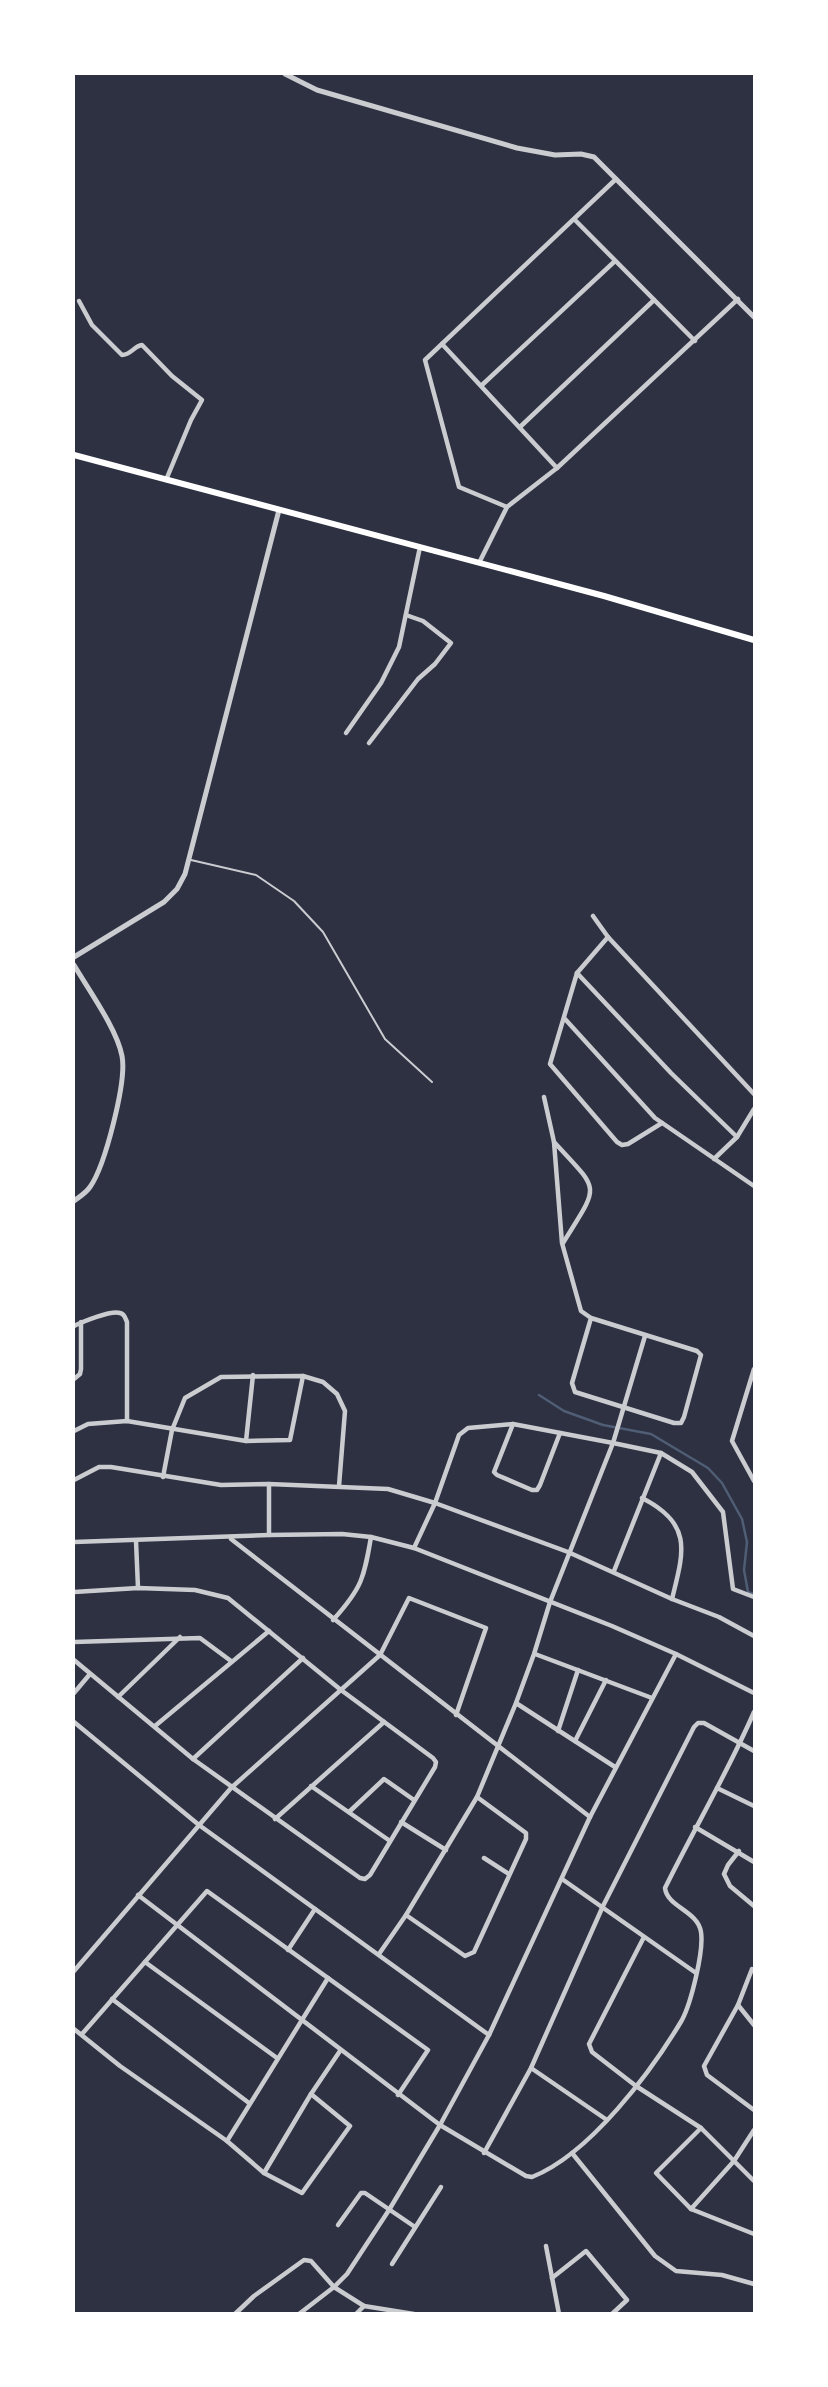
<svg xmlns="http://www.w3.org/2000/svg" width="828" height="2387" viewBox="0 0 828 2387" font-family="'Source Sans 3',sans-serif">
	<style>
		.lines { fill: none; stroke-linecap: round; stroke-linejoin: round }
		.stream { stroke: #4f5d75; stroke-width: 2.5 }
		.service { stroke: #caccd0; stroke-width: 2 }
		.minor { stroke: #caccd0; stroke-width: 4.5 }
		.tertiary { stroke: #caccd0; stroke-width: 5 }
		.secondary { stroke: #fff; stroke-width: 6 }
	</style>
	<rect width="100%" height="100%" fill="#2d3142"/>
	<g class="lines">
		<path class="stream" d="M 539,1395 L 564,1411 L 603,1425 L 651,1434 L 708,1468 L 722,1483 L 742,1519 L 747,1542 L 744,1570 L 748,1592 L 754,1594"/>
		<path class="service" d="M 191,860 L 256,875 L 294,901 L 323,932 L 385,1039 L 432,1082"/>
		<g class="minor">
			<path d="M 575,220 L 695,341"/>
			<path d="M 79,301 L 92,325 L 122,355 C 131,355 134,346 142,345 L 172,376 L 202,400 L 191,420 L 166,480"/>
			<path d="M 442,344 L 557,468"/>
			<path d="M 482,385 L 615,261"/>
			<path d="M 520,427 L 654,300"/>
			<path d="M 507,507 L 459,487 L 425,360 L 616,179"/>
			<path d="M 479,563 L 507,507 L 557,468 L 738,299"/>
			<path d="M 346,733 L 381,683 L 399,647 L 420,547"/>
			<path d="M 369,743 L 418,679 L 435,664 L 451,643 L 423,621 L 406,615"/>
			<path d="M 593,916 L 608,937 L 754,1094"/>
			<path d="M 608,937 L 577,973 L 550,1064 L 617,1142 L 622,1145 L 628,1144 L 662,1123"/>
			<path d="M 577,973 L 671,1073 L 737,1137"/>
			<path d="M 565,1019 L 655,1118 L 754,1186"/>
			<path d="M 544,1097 L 554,1142 L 562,1243 L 581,1311 L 591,1318 L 697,1351 L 701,1355 L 684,1417 L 681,1423 L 674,1423 L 575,1392 L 572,1383 L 591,1318"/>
			<path d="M 554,1142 C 601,1193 600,1183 563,1243"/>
			<path d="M 714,1159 L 737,1137 L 754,1109"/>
			<path d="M 74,1326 C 82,1322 111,1310 120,1313 C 125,1314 125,1318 127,1322 L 127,1421"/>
			<path d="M 754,1369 L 732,1441 L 754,1481"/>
			<path d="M 74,1379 L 80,1374 L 81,1369 L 81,1322"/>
			<path d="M 513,1424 L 494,1472 L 497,1475 L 532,1490 L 537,1490 L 540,1485 L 560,1433"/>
			<path d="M 74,1431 L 88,1424 L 127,1421 L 246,1441 L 290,1440 L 303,1376"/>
			<path d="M 246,1441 L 253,1375"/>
			<path d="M 163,1477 L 172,1430 L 185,1398 L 221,1377 L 303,1376 L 323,1382 L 337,1394 L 345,1411 L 339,1486"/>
			<path d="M 74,1480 L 99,1467 L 111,1467 L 221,1485 L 269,1484 L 388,1489 L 435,1503 L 568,1552 L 672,1599 L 719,1617 L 754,1636"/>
			<path d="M 642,1498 C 693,1524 684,1551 672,1599"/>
			<path d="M 269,1535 L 269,1484"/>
			<path d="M 231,1539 L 590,1817"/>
			<path d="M 136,1541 L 138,1588"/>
			<path d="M 74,1542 L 269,1535 L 342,1534 L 371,1537 L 414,1548 L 612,1626 L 676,1654 L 754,1693"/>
			<path d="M 414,1548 L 435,1503 L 459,1435 L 468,1428 L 513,1424 L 613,1443 L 661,1453 L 692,1472 L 723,1512 L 733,1589 L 754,1597"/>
			<path d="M 614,1571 L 661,1453"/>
			<path d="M 74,1592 L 138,1588 L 195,1590 L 228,1598 L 341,1690 L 433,1758 L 436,1762 L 435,1767 L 370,1875 L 365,1879 L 360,1878 L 193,1759 L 74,1660"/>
			<path d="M 333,1620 C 362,1588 364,1578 371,1537"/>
			<path d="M 74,1642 L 200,1638 L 231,1661"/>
			<path d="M 535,1654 L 652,1698"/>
			<path d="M 74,1693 L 90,1674"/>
			<path d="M 118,1697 L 180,1637"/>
			<path d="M 516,1703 L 615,1767"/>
			<path d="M 74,1722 L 199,1825 L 489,2035"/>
			<path d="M 155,1726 L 269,1631"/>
			<path d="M 558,1731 L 578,1670"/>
			<path d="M 575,1741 L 606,1680"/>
			<path d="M 193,1759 L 303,1658"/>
			<path d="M 311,1786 L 390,1841"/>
			<path d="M 717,1788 L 754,1806"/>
			<path d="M 349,1812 L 384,1779 L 414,1800"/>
			<path d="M 275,1819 L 384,1722"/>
			<path d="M 401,1822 L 446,1850"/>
			<path d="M 695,1827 L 754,1862"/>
			<path d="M 739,1851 L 728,1865 L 724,1874 L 730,1886 L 754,1906"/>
			<path d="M 484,1858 L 509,1874"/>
			<path d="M 562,1879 L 696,1973"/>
			<path d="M 138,1895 L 440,2125 L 526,2176 L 532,2177 C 590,2154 651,2072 682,2020 C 691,2003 704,1951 701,1932 C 698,1911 667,1907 665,1888 C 694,1829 728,1772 754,1712"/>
			<path d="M 406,1915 L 465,1956 L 474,1952 L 526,1839 L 526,1833 L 477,1797"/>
			<path d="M 644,1937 L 589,2044 L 592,2052 L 636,2086 L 701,2128 L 754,2181"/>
			<path d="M 288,1950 L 315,1909"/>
			<path d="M 379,1954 L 406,1915 L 477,1797 L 516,1703 L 534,1654 L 550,1602 L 613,1443 L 645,1336"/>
			<path d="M 145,1962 L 277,2058"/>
			<path d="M 754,1970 L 752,1969 L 738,2005 L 704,2066 L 707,2075 L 754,2110"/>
			<path d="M 74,1971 L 231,1788 L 380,1655 L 409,1598 L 486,1628 L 456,1715"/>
			<path d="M 112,1999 L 249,2103"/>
			<path d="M 738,2005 L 754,2025"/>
			<path d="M 74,2029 L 120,2066 L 227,2141 L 264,2173 L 302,2193 L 350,2126 L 311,2094"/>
			<path d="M 82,2034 L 207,1891 L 428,2050 L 398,2095"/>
			<path d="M 531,2068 L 607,2120"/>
			<path d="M 701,2128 L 656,2173 L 691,2209 L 754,2234"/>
			<path d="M 227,2141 L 328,1978"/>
			<path d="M 484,2153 L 531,2068 L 603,1906 L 694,1727 L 698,1723 L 704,1723 L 754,1751"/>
			<path d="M 572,2153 L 655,2256 L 676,2271 L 722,2275 L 754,2284"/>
			<path d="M 264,2173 L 311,2094 L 340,2051"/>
			<path d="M 691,2209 L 734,2161 L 754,2130"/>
			<path d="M 338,2225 L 361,2193 L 365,2193 L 415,2227"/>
			<path d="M 546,2246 L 559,2314"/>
			<path d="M 392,2264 L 441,2187"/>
			<path d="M 552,2278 L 586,2251 L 627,2300 L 612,2314"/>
			<path d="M 235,2314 L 254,2296 L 304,2260 L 311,2261 L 334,2287 L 364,2306 L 414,2314"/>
			<path d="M 299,2314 L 334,2287 L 347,2274 L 389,2210 L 440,2125 L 489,2035 L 590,1817 L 676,1654"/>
			<path d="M 356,2314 L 364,2306"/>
		</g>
		<g class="tertiary">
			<path d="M 285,74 L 317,90 L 517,148 L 555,155 L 581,154 L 594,157 L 754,317"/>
			<path d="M 74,957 L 164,902 L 177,889 L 185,874 L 279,510"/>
			<path d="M 74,965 C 88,989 117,1029 122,1056 C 127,1081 105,1166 90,1187 C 86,1193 79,1197 74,1201"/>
		</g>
		<path class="secondary" d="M 74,455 L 604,596 L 754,640"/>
	</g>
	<rect width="828" height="2387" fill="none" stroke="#ffffff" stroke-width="150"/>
</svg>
